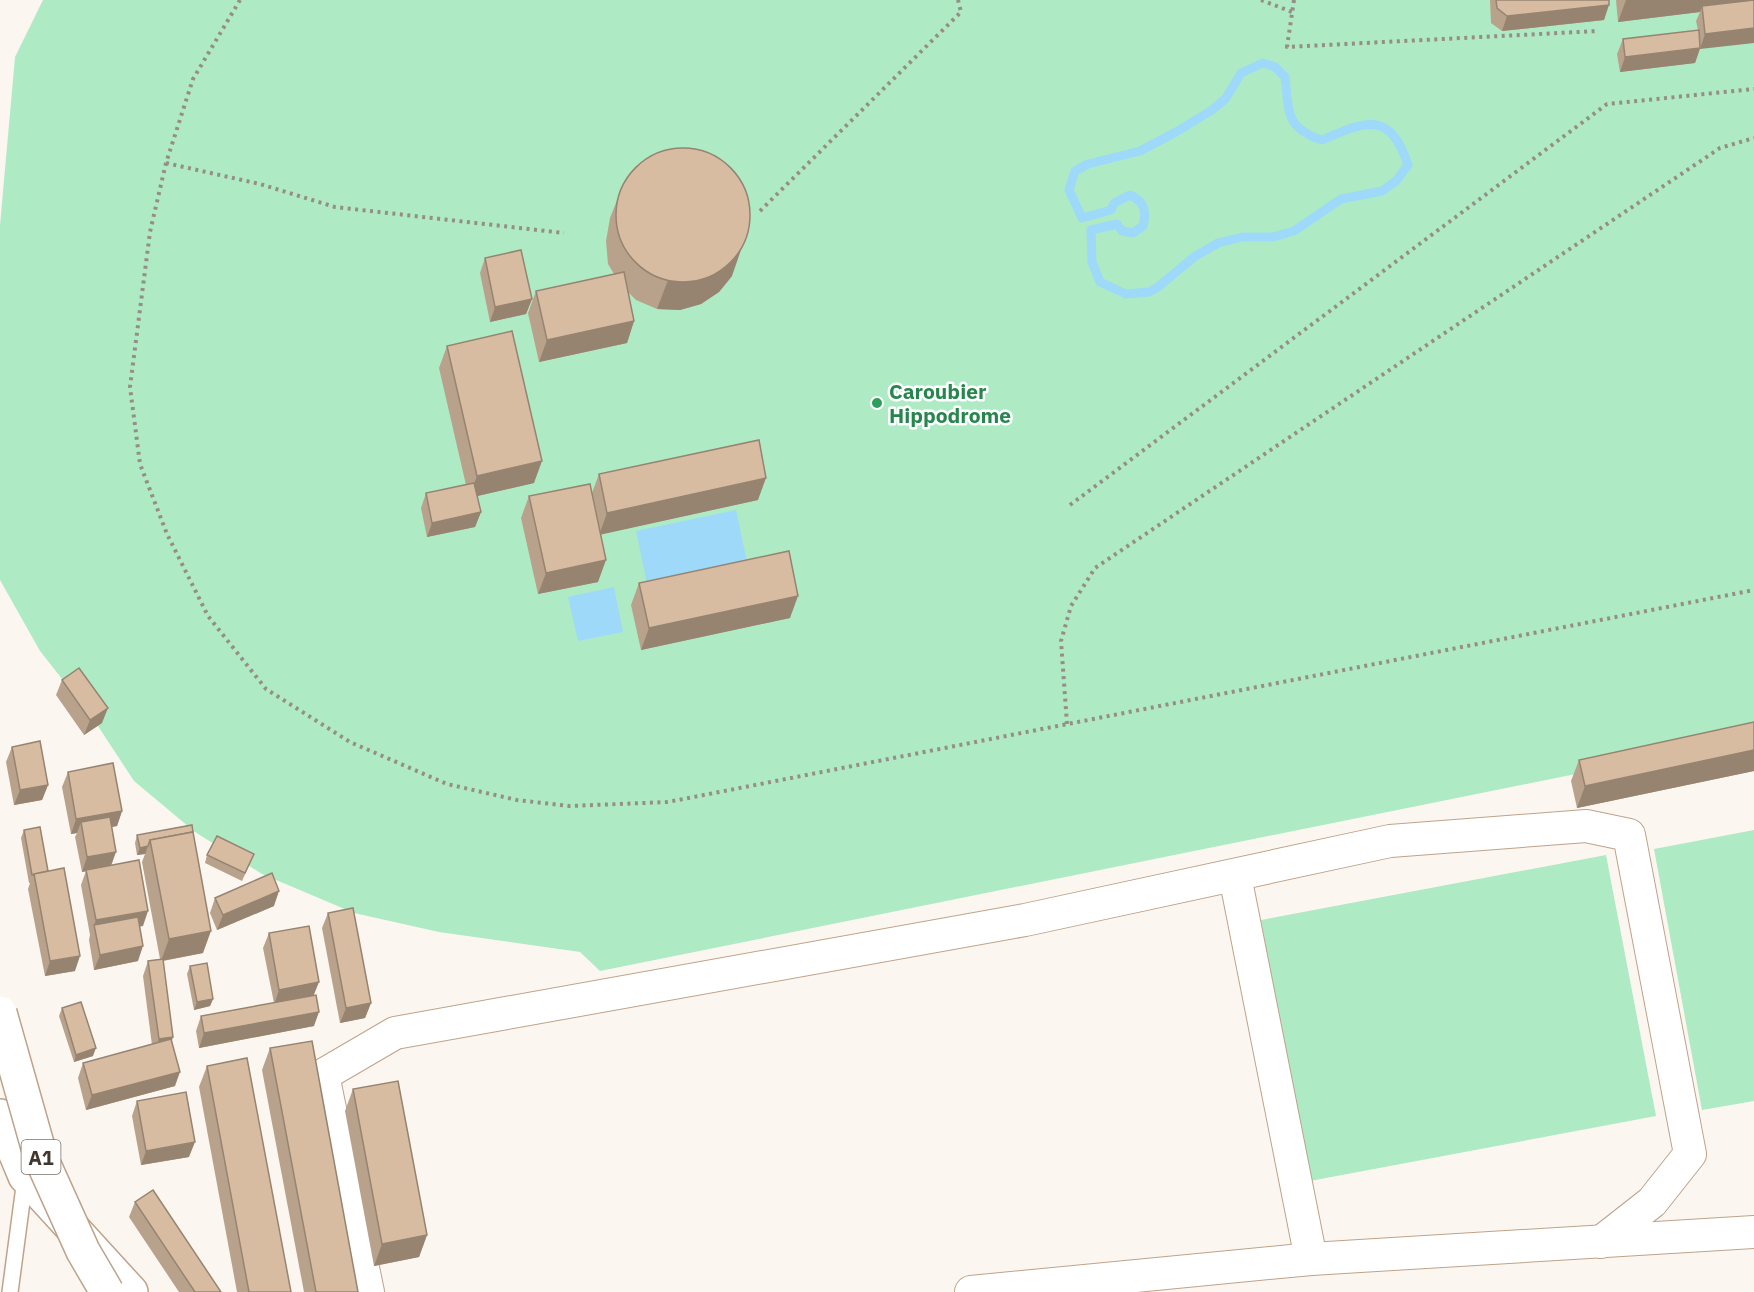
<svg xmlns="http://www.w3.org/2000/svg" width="1754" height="1292" viewBox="0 0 1754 1292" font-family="'IBM Plex Sans',sans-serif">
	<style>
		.green { fill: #aeebc4 }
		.water { fill: #9ed9f9 }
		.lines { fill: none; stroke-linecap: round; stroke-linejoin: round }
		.stream { stroke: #9ed9f9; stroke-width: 9 }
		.service-casing { stroke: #bea38a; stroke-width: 18 }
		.minor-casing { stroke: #bea38a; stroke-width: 34 }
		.tertiary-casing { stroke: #bea38a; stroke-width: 36 }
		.path { stroke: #968e86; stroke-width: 4; stroke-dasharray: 3 4.5; stroke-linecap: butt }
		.service { stroke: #fff; stroke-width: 15 }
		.minor { stroke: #fff; stroke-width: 32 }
		.tertiary { stroke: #fff; stroke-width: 33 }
		.motorway-bridge-casing { stroke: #bea38a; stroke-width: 36; stroke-linecap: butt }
		.motorway-bridge { stroke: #fff; stroke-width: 33 }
		.wall { fill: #b9a28b }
		.shaded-wall { fill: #968471 }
		.building { fill: #d7bca2; stroke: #968471; stroke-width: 1.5 }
		.leisure-dot { fill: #2e9e5b; stroke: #fff; stroke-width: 2 }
		.labels { text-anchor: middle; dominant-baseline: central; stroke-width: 5; stroke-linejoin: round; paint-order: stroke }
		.shield { fill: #fff; stroke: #7a726b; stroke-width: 1.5 }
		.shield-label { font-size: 20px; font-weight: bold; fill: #41362c }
		.leisure-label { font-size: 21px; font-weight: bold; fill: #27864d; stroke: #fff; text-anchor: start }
	</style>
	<rect width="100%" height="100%" fill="#fcf6f1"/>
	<g class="green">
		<path d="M 43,0 L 1754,0 L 1754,738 L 600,971 L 580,952 L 439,932 L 354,913 L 262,874 L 195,832 L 134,781 L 92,717 L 40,651 L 0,580 L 0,225 L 15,57 Z"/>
		<path d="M 1754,830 L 1754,1101 L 1702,1110 L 1654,849 Z"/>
		<path d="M 1606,855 L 1656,1116 L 1310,1181 L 1261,920 Z"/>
	</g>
	<g class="water">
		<path d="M 736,510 L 750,576 L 650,598 L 636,531 Z"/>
		<path d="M 614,587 L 623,632 L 578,641 L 568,597 Z"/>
	</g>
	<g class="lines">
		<path class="stream" d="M 1263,63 L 1275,67 L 1285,77 C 1289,111 1285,128 1322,140 C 1365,121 1390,110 1408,165 L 1396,181 L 1382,191 L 1341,199 L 1294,231 L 1273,237 L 1242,237 L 1218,243 L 1194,257 L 1158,287 L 1149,292 L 1126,294 L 1100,282 L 1092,262 L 1091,230 L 1117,224 L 1122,231 L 1133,233 L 1143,226 C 1147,211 1144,201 1130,195 L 1114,203 L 1111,210 L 1082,218 L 1069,190 L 1075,171 L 1088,164 L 1140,151 L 1176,132 L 1212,110 L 1226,98 L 1241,73 Z"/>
		<g class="service-casing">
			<path id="service" d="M 10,1292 L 25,1179"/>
		</g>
		<g class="minor-casing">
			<g id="minor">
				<path d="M 1235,876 L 1311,1259"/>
				<path d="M 368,1292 L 323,1075 L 395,1033 L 1025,920 L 1390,841 L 1586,826 L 1629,835 L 1690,1154 L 1652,1202 L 1601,1242"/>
				<path d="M 971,1292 L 1311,1259 L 1754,1232"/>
			</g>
		</g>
		<g class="tertiary-casing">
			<path id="tertiary" d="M 0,1116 L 25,1176 L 131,1292"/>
		</g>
		<g class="path">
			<path d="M 240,0 L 193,79 L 166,163 L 150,232 L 130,387 L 140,464 L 167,534 L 208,616 L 266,689 L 350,742 L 447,784 L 517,800 L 569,806 L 668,802 L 1754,590"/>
			<path d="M 1261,0 L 1292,12"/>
			<path d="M 1294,0 L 1287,47 L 1598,31"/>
			<path d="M 166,163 L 260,184 L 335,207 L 564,233"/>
			<path d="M 760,211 L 961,12 L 958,0"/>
			<path d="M 1070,505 L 1607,104 L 1754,89"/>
			<path d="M 1067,724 L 1061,641 L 1071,606 L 1095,568 L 1720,148 L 1754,138"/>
		</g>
		<use href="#service" class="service"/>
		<use href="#minor" class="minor"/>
		<use href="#tertiary" class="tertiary"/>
		<g class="motorway-bridge-casing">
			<path id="motorway-bridge" d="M 0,1013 L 41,1158 L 83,1251 L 107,1292"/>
		</g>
		<use href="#motorway-bridge" class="motorway-bridge"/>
	</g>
	<g class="wall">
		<path d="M 1490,0 L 1609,0 L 1604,20 L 1502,31 L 1491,23 Z"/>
		<path d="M 1616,0 L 1752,0 L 1750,1 L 1700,49 L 1695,63 L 1620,72 L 1617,54 L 1623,39 L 1698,30 L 1696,21 L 1700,12 L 1618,22 Z"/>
		<path d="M 621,190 L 732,276 L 719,292 L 701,304 L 680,310 L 657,309 L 636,300 L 628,292 L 634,321 L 627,343 L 539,362 L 528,313 L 536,291 L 614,274 L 608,264 L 606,241 L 610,218 Z"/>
		<path d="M 485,258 L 532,299 L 526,314 L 490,322 L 480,273 Z"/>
		<path d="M 447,346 L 534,483 L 477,496 L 481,512 L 475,527 L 427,537 L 421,508 L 426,493 L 466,485 L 439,368 Z"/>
		<path d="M 599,474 L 758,500 L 601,534 L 598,582 L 538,594 L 521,518 L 529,496 L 592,493 Z"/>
		<path d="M 639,583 L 790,618 L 641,650 L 631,605 Z"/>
		<path d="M 62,680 L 102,723 L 84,735 L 56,695 Z"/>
		<path d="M 1754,722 L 1754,771 L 1577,808 L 1571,781 L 1579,760 Z"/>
		<path d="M 12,747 L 48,785 L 42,800 L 14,805 L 6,762 Z"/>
		<path d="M 68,772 L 122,811 L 117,826 L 112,827 L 111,865 L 143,926 L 139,926 L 138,961 L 94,970 L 89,940 L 90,935 L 81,885 L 86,871 L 82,872 L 75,837 L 77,833 L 71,834 L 62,787 Z"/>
		<path d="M 192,825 L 203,953 L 163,961 L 173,1037 L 172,1040 L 175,1086 L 86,1110 L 78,1078 L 83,1063 L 152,1045 L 143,976 L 148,961 L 160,959 L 142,862 L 145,854 L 137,855 L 135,843 L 137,835 Z"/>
		<path d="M 24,830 L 48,871 L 75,971 L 45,976 L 28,889 L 30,883 L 29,883 L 21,838 Z"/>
		<path d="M 254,854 L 242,881 L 205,863 L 207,855 Z"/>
		<path d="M 215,898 L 274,906 L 217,930 L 210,913 Z"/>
		<path d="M 328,913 L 371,1003 L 365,1018 L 340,1023 L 322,928 Z"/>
		<path d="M 269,933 L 314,995 L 314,1026 L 199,1048 L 196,1031 L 201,1016 L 274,1003 L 263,948 Z"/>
		<path d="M 190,966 L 213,999 L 210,1006 L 194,1010 L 187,974 Z"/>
		<path d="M 62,1008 L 93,1056 L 74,1062 L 59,1016 Z"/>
		<path d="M 270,1048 L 358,1292 L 304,1292 L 262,1070 Z"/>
		<path d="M 207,1066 L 291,1292 L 237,1292 L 199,1087 Z"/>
		<path d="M 353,1089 L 427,1235 L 419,1257 L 374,1266 L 345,1111 Z"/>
		<path d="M 137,1101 L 189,1157 L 141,1165 L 132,1116 Z"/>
		<path d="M 135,1202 L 221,1292 L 179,1292 L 129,1217 Z"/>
	</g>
	<g class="shaded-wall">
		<path d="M 1626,0 L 1752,0 L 1728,9 L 1702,6 L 1700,12 L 1618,22 Z"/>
		<path d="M 1609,5 L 1604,20 L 1502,31 L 1507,16 Z"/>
		<path d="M 1754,28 L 1754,43 L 1700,49 L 1705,34 Z"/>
		<path d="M 1700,48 L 1695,63 L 1620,72 L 1625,57 Z"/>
		<path d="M 742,247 L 732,276 L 719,292 L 701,304 L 680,310 L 657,309 L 668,280 Z"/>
		<path d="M 532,299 L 526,314 L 490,322 L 495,307 Z"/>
		<path d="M 634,321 L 627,343 L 539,362 L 547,340 Z"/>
		<path d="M 542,461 L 534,483 L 469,498 L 477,476 Z"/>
		<path d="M 766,478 L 758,500 L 599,535 L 607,513 Z"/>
		<path d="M 481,512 L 475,527 L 427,537 L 432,523 Z"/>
		<path d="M 606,560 L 598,582 L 538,594 L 546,573 Z"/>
		<path d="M 798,596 L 790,618 L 641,650 L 649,628 Z"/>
		<path d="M 108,708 L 102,723 L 84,735 L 90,720 Z"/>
		<path d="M 1754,750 L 1754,771 L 1577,808 L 1585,786 Z"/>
		<path d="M 48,785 L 42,800 L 14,805 L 20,790 Z"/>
		<path d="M 122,811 L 117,826 L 83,832 L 81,822 L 77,833 L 71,834 L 76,819 Z"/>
		<path d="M 148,846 L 145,854 L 137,855 L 140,848 Z"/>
		<path d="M 116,852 L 111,866 L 82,872 L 87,857 Z"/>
		<path d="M 279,891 L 274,906 L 217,930 L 223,915 Z"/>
		<path d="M 148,911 L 143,926 L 96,934 L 94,925 L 90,935 L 96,920 Z"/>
		<path d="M 211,931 L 203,953 L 161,961 L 169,939 Z"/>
		<path d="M 143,946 L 138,961 L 94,970 L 100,955 Z"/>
		<path d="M 80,956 L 75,971 L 45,976 L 50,961 Z"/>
		<path d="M 319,982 L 313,997 L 274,1005 L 279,990 Z"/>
		<path d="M 213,999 L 210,1006 L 194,1010 L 197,1002 Z"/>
		<path d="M 371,1003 L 365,1018 L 340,1023 L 346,1008 Z"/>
		<path d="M 319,1012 L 314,1026 L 199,1048 L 204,1033 Z"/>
		<path d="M 173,1037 L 168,1052 L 153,1054 L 159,1039 Z"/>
		<path d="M 96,1048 L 93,1056 L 74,1062 L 76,1055 Z"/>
		<path d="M 180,1072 L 175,1086 L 86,1110 L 92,1095 Z"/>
		<path d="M 195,1142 L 189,1157 L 141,1165 L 146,1151 Z"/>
		<path d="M 427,1235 L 419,1257 L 374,1266 L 382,1244 Z"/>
	</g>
	<g class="building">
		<path d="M 1496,0 L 1609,0 L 1609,5 L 1507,16 L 1497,8 Z"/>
		<path d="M 1754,0 L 1754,28 L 1705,34 L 1702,6 Z"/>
		<path d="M 1699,30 L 1700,48 L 1625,57 L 1623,39 Z"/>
		<circle cx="683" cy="215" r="67"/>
		<path d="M 521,250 L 532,299 L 495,307 L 485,258 Z"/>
		<path d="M 624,272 L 634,321 L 547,340 L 536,291 Z"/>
		<path d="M 512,331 L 542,461 L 477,476 L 447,346 Z"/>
		<path d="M 759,440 L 766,478 L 607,513 L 599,474 Z"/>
		<path d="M 474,483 L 481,512 L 432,523 L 426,493 Z"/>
		<path d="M 590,484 L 606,560 L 546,573 L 529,496 Z"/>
		<path d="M 789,551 L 798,596 L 649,628 L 639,583 Z"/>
		<path d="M 79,668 L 108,708 L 90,720 L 62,680 Z"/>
		<path d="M 1754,722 L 1754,750 L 1585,786 L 1579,760 Z"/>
		<path d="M 40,741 L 48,785 L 20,790 L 12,747 Z"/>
		<path d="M 113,763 L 122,811 L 76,819 L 68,772 Z"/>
		<path d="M 110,817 L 116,852 L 87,857 L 81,822 Z"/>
		<path d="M 192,825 L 193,832 L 150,840 L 148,846 L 140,848 L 137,835 Z"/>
		<path d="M 40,827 L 48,871 L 34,874 L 34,875 L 32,875 L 24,830 Z"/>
		<path d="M 193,832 L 211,931 L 169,939 L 150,840 Z"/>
		<path d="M 217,836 L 254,854 L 245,873 L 207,855 Z"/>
		<path d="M 139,860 L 148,911 L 96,920 L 86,870 Z"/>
		<path d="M 64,868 L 80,956 L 50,961 L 34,874 Z"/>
		<path d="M 272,873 L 279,891 L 223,915 L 215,898 Z"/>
		<path d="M 353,908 L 371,1003 L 346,1008 L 328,913 Z"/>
		<path d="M 138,917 L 143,946 L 100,955 L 94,925 Z"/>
		<path d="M 309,926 L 319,982 L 279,990 L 269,933 Z"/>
		<path d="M 163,959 L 173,1037 L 159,1039 L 148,961 Z"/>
		<path d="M 207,963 L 213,999 L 197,1002 L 190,966 Z"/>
		<path d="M 316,995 L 319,1012 L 204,1033 L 201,1016 Z"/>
		<path d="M 81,1002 L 96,1048 L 76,1055 L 62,1008 Z"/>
		<path d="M 171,1039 L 180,1072 L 92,1095 L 83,1063 Z"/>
		<path d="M 312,1041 L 358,1292 L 316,1292 L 270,1048 Z"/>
		<path d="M 247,1058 L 291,1292 L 249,1292 L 207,1066 Z"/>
		<path d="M 398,1081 L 427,1235 L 382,1244 L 353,1089 Z"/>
		<path d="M 186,1092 L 195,1142 L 146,1151 L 137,1101 Z"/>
		<path d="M 153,1190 L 221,1292 L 195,1292 L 135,1202 Z"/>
	</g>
	<circle class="leisure-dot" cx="877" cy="403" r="6"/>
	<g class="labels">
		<rect class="shield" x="21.5" y="1140" width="39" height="34" rx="4.5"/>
		<g class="shield-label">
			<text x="41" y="1157">A1</text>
		</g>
		<g class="leisure-label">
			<text x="889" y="391">Caroubier<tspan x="889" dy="24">Hippodrome</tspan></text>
		</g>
	</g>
</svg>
